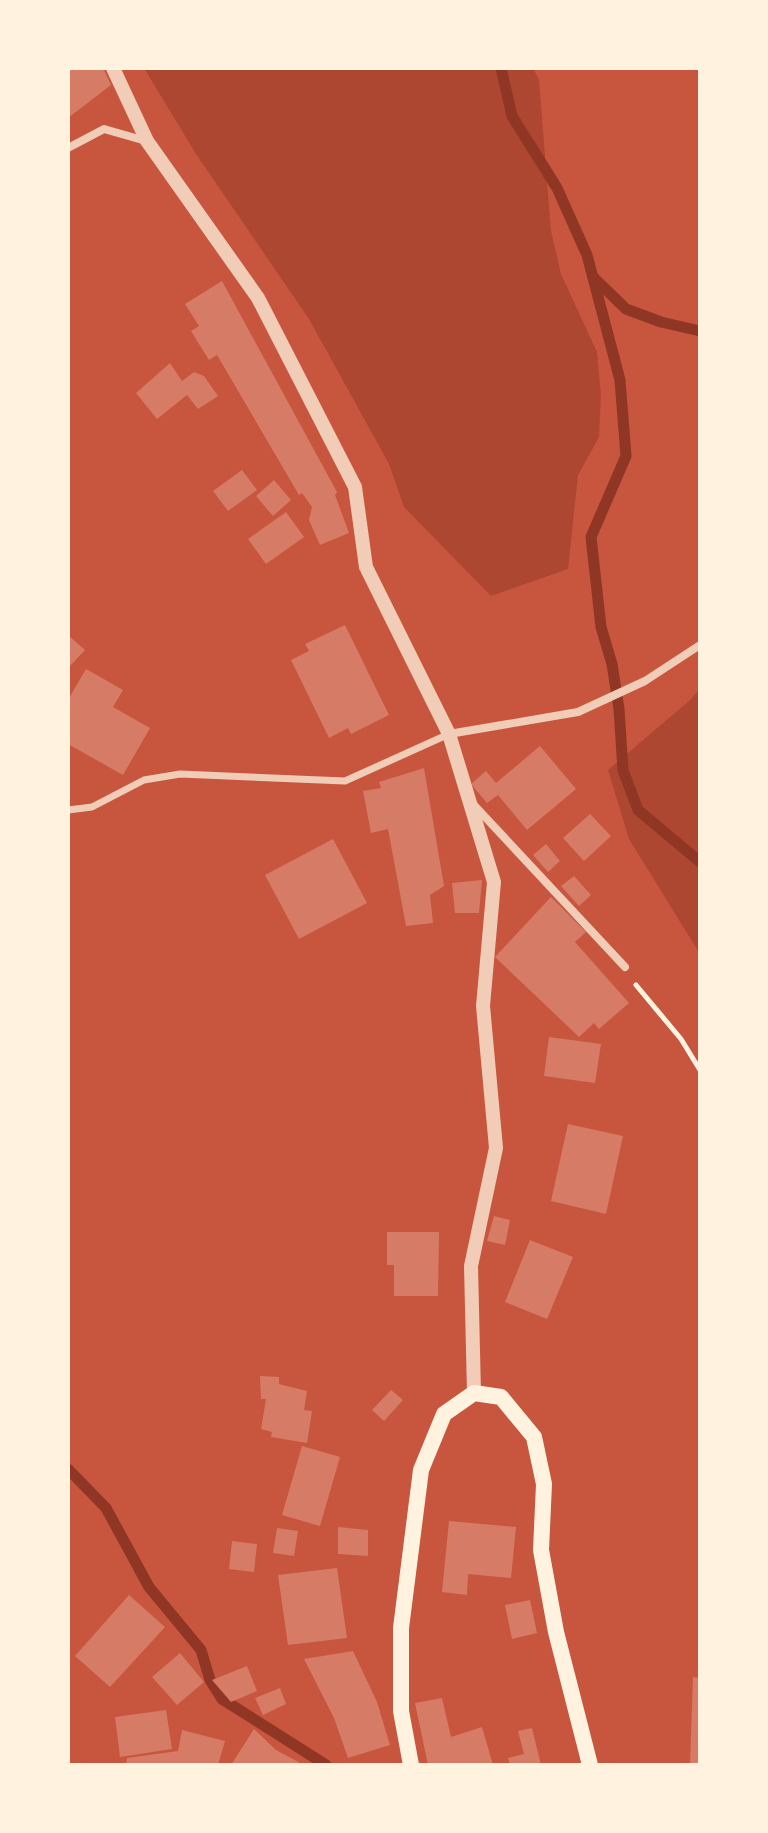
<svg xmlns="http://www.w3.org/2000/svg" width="768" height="1833" viewBox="0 0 768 1833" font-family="'Libre Baskerville',serif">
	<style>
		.green { fill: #ae4732 }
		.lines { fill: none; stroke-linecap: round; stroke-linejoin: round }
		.stream { stroke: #8f3625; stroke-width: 11 }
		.building { fill: #d67c66 }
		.path { stroke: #fff3e0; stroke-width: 5 }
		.pedestrian { stroke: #f1ccb7; stroke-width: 7 }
		.minor { stroke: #f1ccb7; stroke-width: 8 }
		.tertiary { stroke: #f1ccb7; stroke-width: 14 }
		.secondary { stroke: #fff3e0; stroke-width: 16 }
	</style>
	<rect width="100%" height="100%" fill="#c8553d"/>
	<g class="green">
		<path d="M 144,68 L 533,68 L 539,80 L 551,231 L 561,274 L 597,352 L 601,395 L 599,437 L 578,475 L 568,569 L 491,596 L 404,507 L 389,464 L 309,319 L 196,154 Z"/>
		<path d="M 700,689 L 700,954 L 629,839 L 608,770 L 689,701 Z"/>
	</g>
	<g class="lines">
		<g class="stream">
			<path d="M 501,68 L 512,116 L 557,188 L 587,255 L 620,380 L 626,456 L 591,537 L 601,627 L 612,664 L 619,709 L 623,770 L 638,810 L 700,862"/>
			<path d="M 593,277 L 626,309 L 661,322 L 700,331"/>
			<path d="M 68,1469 L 106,1508 L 149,1587 L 201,1650 L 210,1680 L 222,1699 L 326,1765"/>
		</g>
	</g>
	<g class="building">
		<path d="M 68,68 L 103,68 L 111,85 L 68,118 Z"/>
		<path d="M 222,281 L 337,492 L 335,495 L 349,533 L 320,545 L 309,520 L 312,507 L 302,493 L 299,495 L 217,355 L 209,360 L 191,331 L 199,326 L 185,304 Z"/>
		<path d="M 170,363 L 182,381 L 194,372 L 204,376 L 218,396 L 198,409 L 187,395 L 157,419 L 136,393 Z"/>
		<path d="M 242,470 L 257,490 L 228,511 L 213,491 Z"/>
		<path d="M 274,480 L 291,500 L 273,516 L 256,496 Z"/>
		<path d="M 286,512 L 304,537 L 266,564 L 248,539 Z"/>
		<path d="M 345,625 L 389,715 L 351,734 L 348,728 L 329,738 L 291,660 L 309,651 L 305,644 Z"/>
		<path d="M 68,635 L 85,650 L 68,668 Z"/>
		<path d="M 86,669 L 123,690 L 113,707 L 150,728 L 123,775 L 68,744 L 68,700 Z"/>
		<path d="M 540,746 L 576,789 L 527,830 L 498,795 L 487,803 L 471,784 L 486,771 L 496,783 Z"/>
		<path d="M 424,768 L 444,886 L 430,895 L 433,923 L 406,926 L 388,829 L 371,833 L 363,791 L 381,788 L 379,782 Z"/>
		<path d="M 590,814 L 611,836 L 584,861 L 563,838 Z"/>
		<path d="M 333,839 L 367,903 L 299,939 L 265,875 Z"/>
		<path d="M 546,844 L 560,861 L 548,872 L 533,855 Z"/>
		<path d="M 574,876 L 591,895 L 579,906 L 561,886 Z"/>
		<path d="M 482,880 L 479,913 L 455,913 L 452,883 Z"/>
		<path d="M 551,897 L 586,932 L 575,942 L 629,1003 L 599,1029 L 594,1023 L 579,1037 L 495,957 Z"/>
		<path d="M 549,1037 L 601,1044 L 595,1083 L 544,1076 Z"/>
		<path d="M 568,1124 L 623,1136 L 606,1214 L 551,1201 Z"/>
		<path d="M 494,1216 L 510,1220 L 505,1245 L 487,1241 Z"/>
		<path d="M 387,1232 L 439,1232 L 438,1296 L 394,1296 L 394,1265 L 387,1265 Z"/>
		<path d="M 530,1240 L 573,1257 L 547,1319 L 505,1302 Z"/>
		<path d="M 260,1376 L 279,1377 L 279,1384 L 307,1391 L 304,1410 L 312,1411 L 307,1443 L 271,1437 L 272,1432 L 261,1429 L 266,1399 L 261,1399 Z"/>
		<path d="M 391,1390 L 403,1400 L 384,1421 L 372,1410 Z"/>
		<path d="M 302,1446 L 340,1457 L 320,1526 L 282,1515 Z"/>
		<path d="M 449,1521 L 516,1527 L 511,1578 L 468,1574 L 467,1595 L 442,1592 Z"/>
		<path d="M 338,1527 L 368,1530 L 368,1556 L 338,1554 Z"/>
		<path d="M 277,1528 L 298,1531 L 294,1556 L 273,1553 Z"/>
		<path d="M 232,1541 L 257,1544 L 254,1572 L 229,1569 Z"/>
		<path d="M 337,1568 L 347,1638 L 288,1645 L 278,1575 Z"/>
		<path d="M 129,1595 L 165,1627 L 110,1687 L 75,1656 Z"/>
		<path d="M 530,1600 L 537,1633 L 512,1639 L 505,1605 Z"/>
		<path d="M 353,1651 L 377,1702 L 390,1745 L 348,1758 L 334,1718 L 304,1659 Z"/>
		<path d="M 180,1653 L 204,1682 L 177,1705 L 152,1677 Z"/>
		<path d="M 247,1666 L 257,1691 L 231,1702 L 212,1680 Z"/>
		<path d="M 693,1677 L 700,1678 L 700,1765 L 690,1765 Z"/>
		<path d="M 280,1688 L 286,1704 L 263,1715 L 255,1698 Z"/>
		<path d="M 442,1698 L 451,1737 L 482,1727 L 493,1765 L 428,1765 L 415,1703 Z"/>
		<path d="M 166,1710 L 172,1749 L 120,1757 L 115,1717 Z"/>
		<path d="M 532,1728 L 541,1765 L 510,1765 L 508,1758 L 524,1754 L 518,1731 Z"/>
		<path d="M 254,1729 L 276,1750 L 304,1765 L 231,1765 Z"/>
		<path d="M 182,1730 L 225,1741 L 218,1765 L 126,1765 L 127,1758 L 178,1751 Z"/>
	</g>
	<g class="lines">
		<path class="path" d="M 636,985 L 681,1039 L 700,1070"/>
		<path class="pedestrian" d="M 68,810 L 92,807 L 144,780 L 180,774 L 345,781 L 449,734"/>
		<g class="minor">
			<path d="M 68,148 L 104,129 L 146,141"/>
			<path d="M 449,734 L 578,712 L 645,681 L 700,645"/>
			<path d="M 472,803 L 625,967"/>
		</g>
		<path class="tertiary" d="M 113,68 L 147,141 L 258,298 L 355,487 L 366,567 L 449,734 L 494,882 L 483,1006 L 496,1148 L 471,1266 L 474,1393"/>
		<path class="secondary" d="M 411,1765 L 401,1711 L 401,1628 L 421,1470 L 444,1414 L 474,1393 L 501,1397 L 534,1437 L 544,1484 L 541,1550 L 556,1632 L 590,1765"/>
	</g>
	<rect width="768" height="1833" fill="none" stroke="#fff3e0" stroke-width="140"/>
</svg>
